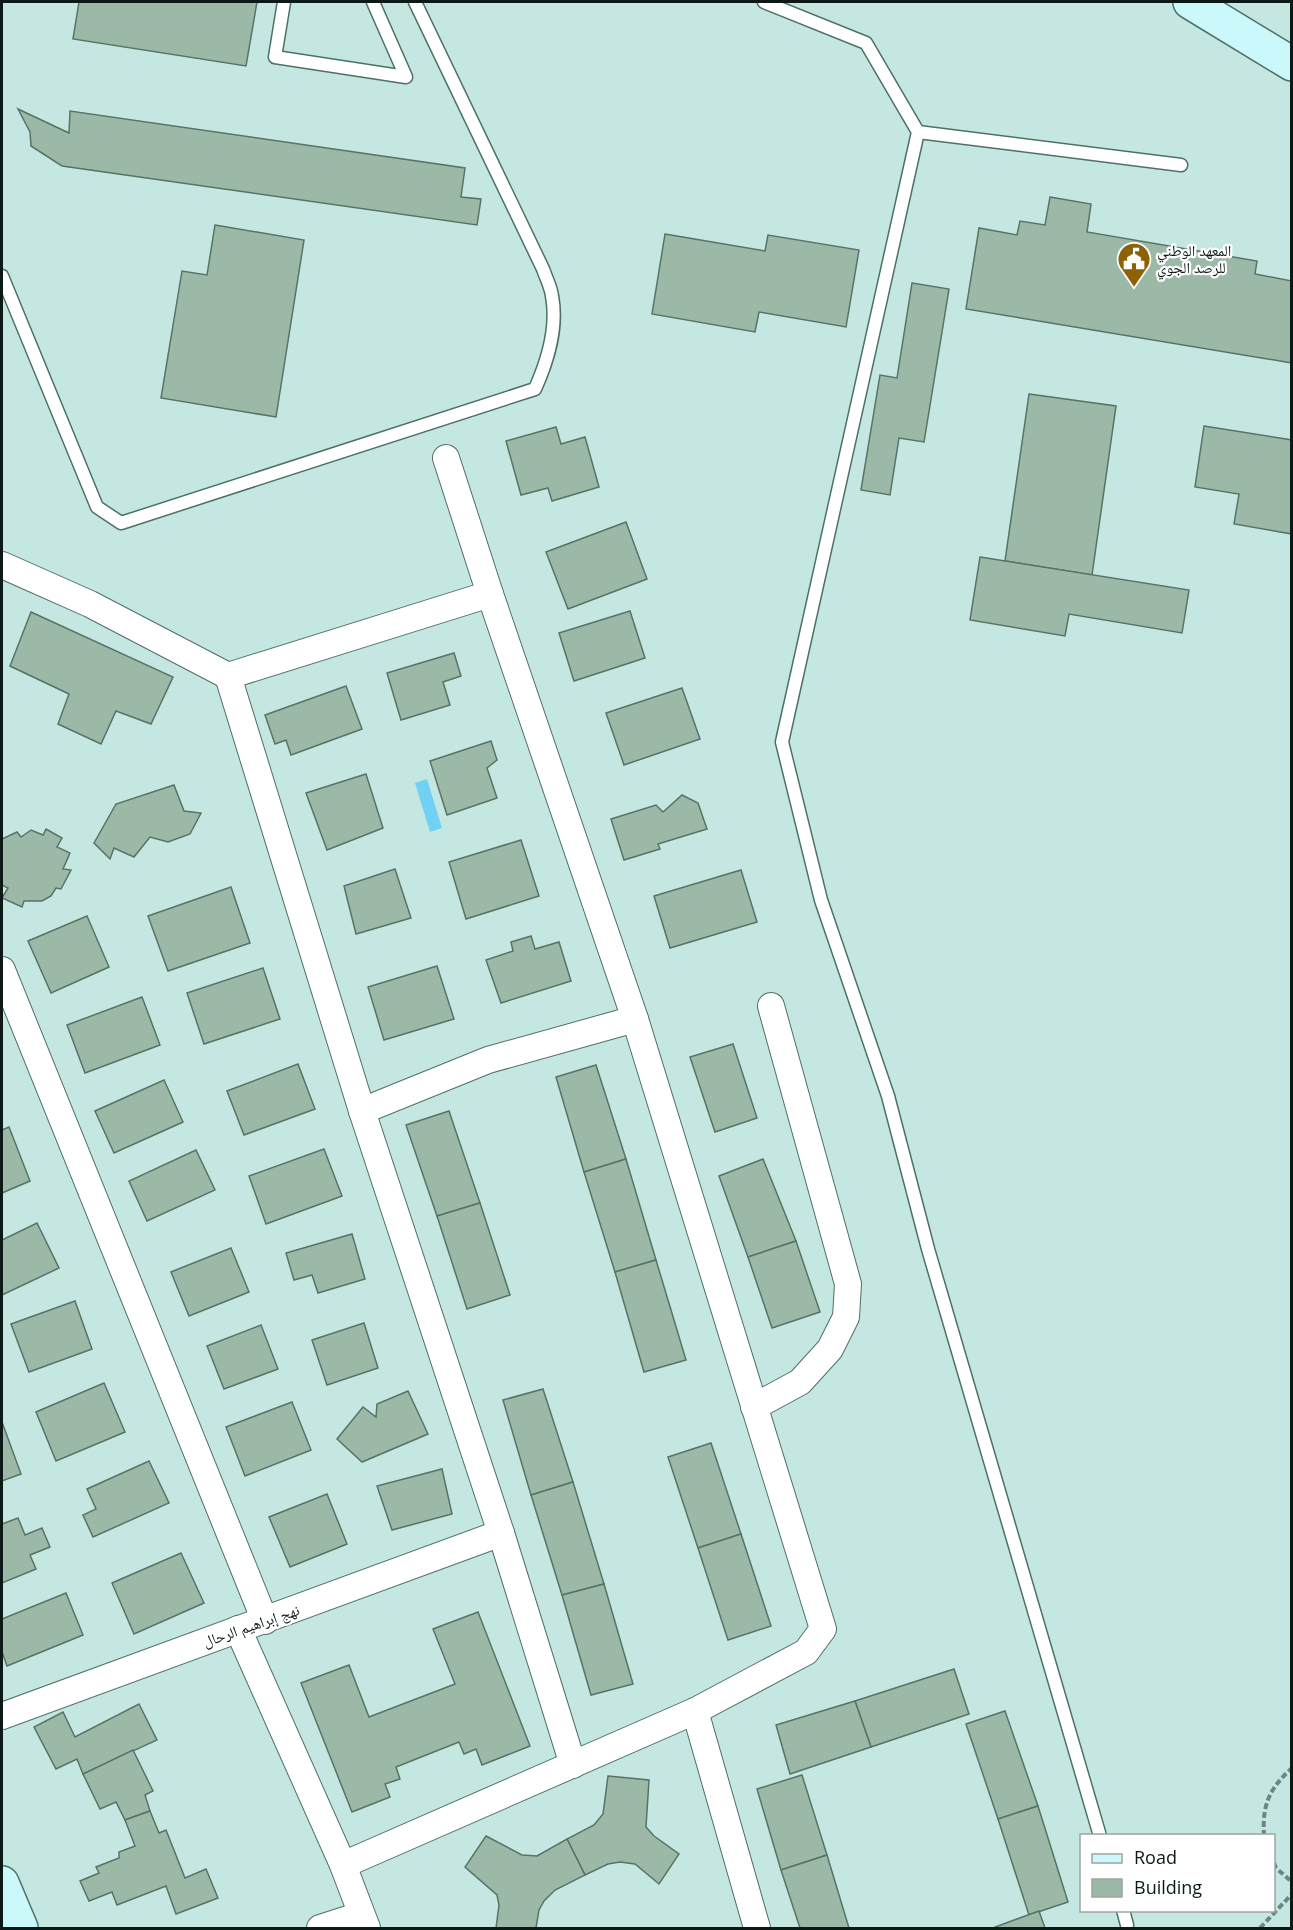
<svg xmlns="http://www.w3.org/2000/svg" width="1293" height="1930" viewBox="0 0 1293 1930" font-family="'Open Sans','Noto Naskh Arabic',sans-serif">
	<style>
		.water { fill: #71d1f4 }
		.building { fill: #9cb9a8; stroke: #587365; stroke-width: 1.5 }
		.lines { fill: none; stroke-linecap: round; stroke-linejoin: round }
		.lane-casing { stroke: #4f6f69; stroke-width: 15 }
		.street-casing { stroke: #4f6f69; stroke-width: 28 }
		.secondary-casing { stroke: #4f6f69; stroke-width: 36 }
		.path { stroke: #6d8682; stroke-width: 4; stroke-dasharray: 6 3; stroke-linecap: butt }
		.lane { stroke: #fff; stroke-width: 12 }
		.street { stroke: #fff; stroke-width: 26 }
		.secondary { stroke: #caf8fb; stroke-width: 33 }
		.labels { text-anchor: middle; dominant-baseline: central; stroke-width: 4.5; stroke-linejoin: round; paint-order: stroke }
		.poi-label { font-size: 15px; fill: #0c1917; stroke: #fff; text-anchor: start }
		.street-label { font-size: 15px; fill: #0c1917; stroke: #fff }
	</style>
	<rect width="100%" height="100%" fill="#c4e8e1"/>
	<path class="water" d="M 427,779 L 442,828 L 430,832 L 415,783 Z"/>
	<g class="building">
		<path d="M 79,2 L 257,2 L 246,66 L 73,39 Z"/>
		<path d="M 18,109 L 69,133 L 70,111 L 465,168 L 461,197 L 481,199 L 477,225 L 62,166 L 31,146 L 30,132 Z"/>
		<path d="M 1050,197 L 1091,204 L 1087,232 L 1257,261 L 1255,274 L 1292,281 L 1292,363 L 966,309 L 979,228 L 1017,235 L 1020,221 L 1045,225 Z"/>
		<path d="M 215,225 L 304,240 L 276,417 L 161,398 L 182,271 L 207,275 Z"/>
		<path d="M 665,234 L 765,251 L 768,235 L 859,250 L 846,327 L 759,312 L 755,332 L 652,314 Z"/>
		<path d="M 912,283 L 949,289 L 924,442 L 899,438 L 890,495 L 861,490 L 880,375 L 897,378 Z"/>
		<path d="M 1029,394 L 1116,406 L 1092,575 L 1005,561 Z"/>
		<path d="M 1204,426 L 1292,440 L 1292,534 L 1234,524 L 1239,494 L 1195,487 Z"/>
		<path d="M 556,427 L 561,444 L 585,437 L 599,487 L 552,501 L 548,488 L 521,495 L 506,441 Z"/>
		<path d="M 626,522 L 647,579 L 568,609 L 546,552 Z"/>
		<path d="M 980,557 L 1189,590 L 1182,633 L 1069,614 L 1065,636 L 970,620 Z"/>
		<path d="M 630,611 L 645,658 L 574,681 L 559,633 Z"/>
		<path d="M 31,612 L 173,677 L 151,724 L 116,711 L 101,744 L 58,724 L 69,694 L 10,666 Z"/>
		<path d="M 454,653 L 461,676 L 443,682 L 450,705 L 401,720 L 387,673 Z"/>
		<path d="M 346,686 L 362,729 L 291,755 L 286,740 L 275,744 L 265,715 Z"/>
		<path d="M 682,688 L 700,739 L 624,765 L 606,713 Z"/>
		<path d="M 491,741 L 497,760 L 487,768 L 497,798 L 447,815 L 430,761 Z"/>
		<path d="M 366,774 L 383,828 L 327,850 L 306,793 Z"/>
		<path d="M 174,785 L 184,811 L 201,813 L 190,834 L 168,842 L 150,837 L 134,857 L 114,848 L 110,859 L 94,843 L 116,804 Z"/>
		<path d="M 682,795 L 698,803 L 707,829 L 658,844 L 660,849 L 624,860 L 611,819 L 656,805 L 663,812 Z"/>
		<path d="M 46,829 L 62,838 L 57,847 L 70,853 L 63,869 L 71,870 L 61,889 L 56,888 L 51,896 L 42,901 L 24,901 L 22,907 L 2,898 L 8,888 L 2,885 L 2,839 L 17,832 L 21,837 L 31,830 L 43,835 Z"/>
		<path d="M 521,840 L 539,896 L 466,919 L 449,862 Z"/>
		<path d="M 395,869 L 411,918 L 356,934 L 344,886 Z"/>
		<path d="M 741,870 L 757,922 L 670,948 L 654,896 Z"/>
		<path d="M 231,887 L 250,943 L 168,971 L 148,916 Z"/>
		<path d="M 87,916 L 109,967 L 51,993 L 28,941 Z"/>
		<path d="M 531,936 L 535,949 L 559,942 L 571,981 L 501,1003 L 486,960 L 513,951 L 511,942 Z"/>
		<path d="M 437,966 L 454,1019 L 384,1040 L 368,987 Z"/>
		<path d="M 263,968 L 280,1019 L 204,1044 L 187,993 Z"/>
		<path d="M 142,997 L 160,1045 L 85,1073 L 67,1025 Z"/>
		<path d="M 733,1044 L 757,1118 L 715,1132 L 690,1057 Z"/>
		<path d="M 298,1064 L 315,1109 L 244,1135 L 227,1091 Z"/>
		<path d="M 596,1065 L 626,1159 L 584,1172 L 556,1077 Z"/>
		<path d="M 164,1080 L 183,1122 L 114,1153 L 95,1111 Z"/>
		<path d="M 449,1111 L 480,1203 L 437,1216 L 406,1125 Z"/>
		<path d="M 9,1127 L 30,1181 L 2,1193 L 2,1130 Z"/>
		<path d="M 324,1149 L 342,1196 L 266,1224 L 249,1176 Z"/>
		<path d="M 196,1150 L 215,1190 L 147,1221 L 129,1181 Z"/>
		<path d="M 626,1159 L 656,1260 L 615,1272 L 584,1172 Z"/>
		<path d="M 763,1159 L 796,1241 L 748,1257 L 719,1176 Z"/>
		<path d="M 480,1203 L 510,1295 L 467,1309 L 437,1216 Z"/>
		<path d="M 37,1223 L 59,1268 L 2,1295 L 2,1240 Z"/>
		<path d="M 352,1234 L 365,1279 L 318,1293 L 312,1275 L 294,1280 L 286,1253 Z"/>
		<path d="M 796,1241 L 820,1312 L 772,1328 L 748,1257 Z"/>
		<path d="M 231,1248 L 249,1292 L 189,1316 L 171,1272 Z"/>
		<path d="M 656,1260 L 686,1360 L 644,1372 L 615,1272 Z"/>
		<path d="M 75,1301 L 92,1349 L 29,1372 L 11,1324 Z"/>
		<path d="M 364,1323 L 378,1368 L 327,1385 L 312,1340 Z"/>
		<path d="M 261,1325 L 278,1369 L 224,1389 L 207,1346 Z"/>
		<path d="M 104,1383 L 125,1432 L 56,1461 L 36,1412 Z"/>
		<path d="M 543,1389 L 573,1482 L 531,1495 L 503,1400 Z"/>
		<path d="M 408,1391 L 428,1434 L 362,1462 L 337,1439 L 363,1407 L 376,1417 L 377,1404 Z"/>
		<path d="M 292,1402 L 311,1450 L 245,1476 L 226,1427 Z"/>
		<path d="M 2,1422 L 21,1474 L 2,1481 Z"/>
		<path d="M 711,1443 L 741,1534 L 698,1548 L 668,1457 Z"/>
		<path d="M 149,1461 L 169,1503 L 93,1537 L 83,1515 L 96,1509 L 87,1489 Z"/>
		<path d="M 442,1469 L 452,1514 L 392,1530 L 377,1486 Z"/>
		<path d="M 573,1482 L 604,1584 L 562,1595 L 531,1495 Z"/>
		<path d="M 327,1494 L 347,1544 L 290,1567 L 269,1517 Z"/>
		<path d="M 18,1518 L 25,1535 L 42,1528 L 50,1547 L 30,1555 L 36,1569 L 2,1583 L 2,1524 Z"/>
		<path d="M 741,1534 L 771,1626 L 728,1640 L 698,1548 Z"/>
		<path d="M 181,1553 L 204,1603 L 134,1634 L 112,1583 Z"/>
		<path d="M 604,1584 L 633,1684 L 591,1695 L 562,1595 Z"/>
		<path d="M 66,1593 L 83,1635 L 7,1666 L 2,1652 L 2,1619 Z"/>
		<path d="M 478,1612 L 530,1746 L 482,1765 L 476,1749 L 464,1754 L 459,1742 L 396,1767 L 400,1779 L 385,1784 L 390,1797 L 352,1812 L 301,1683 L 349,1665 L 369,1717 L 455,1684 L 433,1629 Z"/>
		<path d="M 954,1669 L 969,1714 L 871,1747 L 855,1701 Z"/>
		<path d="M 855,1701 L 871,1747 L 790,1774 L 776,1725 Z"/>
		<path d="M 139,1704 L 157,1740 L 83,1774 L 77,1759 L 56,1769 L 34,1727 L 63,1712 L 75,1737 Z"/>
		<path d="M 1005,1711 L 1038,1806 L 998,1819 L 966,1724 Z"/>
		<path d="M 133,1750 L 153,1791 L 145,1795 L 150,1811 L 125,1820 L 116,1802 L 100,1809 L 83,1774 Z"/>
		<path d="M 802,1775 L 827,1855 L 781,1870 L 757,1789 Z"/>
		<path d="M 608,1776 L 649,1780 L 646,1827 L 654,1836 L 679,1854 L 659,1884 L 635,1864 L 620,1862 L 608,1864 L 585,1875 L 567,1839 L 594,1825 L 603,1814 Z"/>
		<path d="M 1038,1806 L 1068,1902 L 1029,1915 L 998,1819 Z"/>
		<path d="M 150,1811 L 159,1833 L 166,1830 L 185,1878 L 206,1869 L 218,1898 L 176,1914 L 166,1886 L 117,1905 L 112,1892 L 89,1901 L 80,1881 L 99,1873 L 96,1867 L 119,1858 L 119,1852 L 135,1846 L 125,1820 Z"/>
		<path d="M 486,1836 L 522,1855 L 537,1856 L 567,1839 L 585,1875 L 555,1890 L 544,1901 L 539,1910 L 536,1928 L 496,1928 L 499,1905 L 497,1895 L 465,1867 Z"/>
		<path d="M 827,1855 L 849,1928 L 800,1928 L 781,1870 Z"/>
		<path d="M 1039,1911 L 1045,1928 L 995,1928 L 995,1927 Z"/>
	</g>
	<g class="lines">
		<g class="lane-casing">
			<g id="lane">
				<path d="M 284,2 L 275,57 L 406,77 L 373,2"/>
				<path d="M 764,2 L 866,43 L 918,132 L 782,742 L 821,900 L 888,1096 L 928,1249 L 1100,1836"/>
				<path d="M 918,132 L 1181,165"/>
				<path d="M 2,276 L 97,507 L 121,523 L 535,389 C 548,360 558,328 552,296 C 551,287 546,278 543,269 L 415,2"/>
				<path d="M 1123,1910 L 1127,1925"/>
			</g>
		</g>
		<g class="street-casing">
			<g id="street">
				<path d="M 2,565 L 90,604 L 228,676 L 490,594"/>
				<path d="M 228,676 L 362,1111 L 501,1533 L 573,1765"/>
				<path d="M 2,970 L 265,1621"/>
				<path d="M 362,1111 L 488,1060 L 635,1019"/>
				<path d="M 754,1407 L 800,1382 L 830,1349 L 846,1317 L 848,1284 L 771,1006"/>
				<path d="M 238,1629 L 343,1865 L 367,1928"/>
				<path d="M 695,1711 L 757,1928"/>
				<path d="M 2,1716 L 501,1533"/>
				<path d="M 343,1865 L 695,1711 L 806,1652 L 823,1629 L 635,1019 L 490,594 L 446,458"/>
				<path d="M 320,1928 L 360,1915"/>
			</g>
		</g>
		<g class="secondary-casing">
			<g id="secondary">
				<path d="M 1190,2 L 1292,64"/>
				<path d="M 2,1883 L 21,1928"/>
			</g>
		</g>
		<g class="path">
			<path d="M 1264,1836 C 1262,1805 1269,1789 1292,1768"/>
			<path d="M 1274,1863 L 1276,1868 L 1292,1882"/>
			<path d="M 1260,1928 L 1292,1894"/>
		</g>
		<use href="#lane" class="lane"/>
		<use href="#street" class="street"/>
		<use href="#secondary" class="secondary"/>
	</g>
	<defs>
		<g id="civic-pin" transform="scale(1.725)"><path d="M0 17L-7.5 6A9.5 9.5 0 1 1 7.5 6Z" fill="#8d6106" stroke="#fff"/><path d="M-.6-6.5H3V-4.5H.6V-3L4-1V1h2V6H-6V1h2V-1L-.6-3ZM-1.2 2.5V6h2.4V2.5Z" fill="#fff"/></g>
	</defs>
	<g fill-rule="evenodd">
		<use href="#civic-pin" x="1134" y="259"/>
	</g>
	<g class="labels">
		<g class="poi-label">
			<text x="1157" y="250">المعهد الوطني<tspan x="1157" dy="17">للرصد الجوي</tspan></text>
		</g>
		<g class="street-label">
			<text transform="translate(251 1625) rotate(-19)">نهج إبراهيم الرحال</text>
		</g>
	</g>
	<rect width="1293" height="1930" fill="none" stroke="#0c1917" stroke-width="6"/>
	<rect x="1080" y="1834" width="195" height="78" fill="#ffffff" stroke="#9ea3a2" stroke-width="1.5"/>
	<rect x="1092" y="1854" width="30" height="9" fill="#caf8fb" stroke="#9ea3a2" stroke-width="1.5"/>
	<text x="1134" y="1864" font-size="18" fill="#0c1917">Road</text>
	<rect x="1092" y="1879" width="30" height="18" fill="#9cb9a8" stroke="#9ea3a2" stroke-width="1.5"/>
	<text x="1134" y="1894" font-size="18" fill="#0c1917">Building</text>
</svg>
